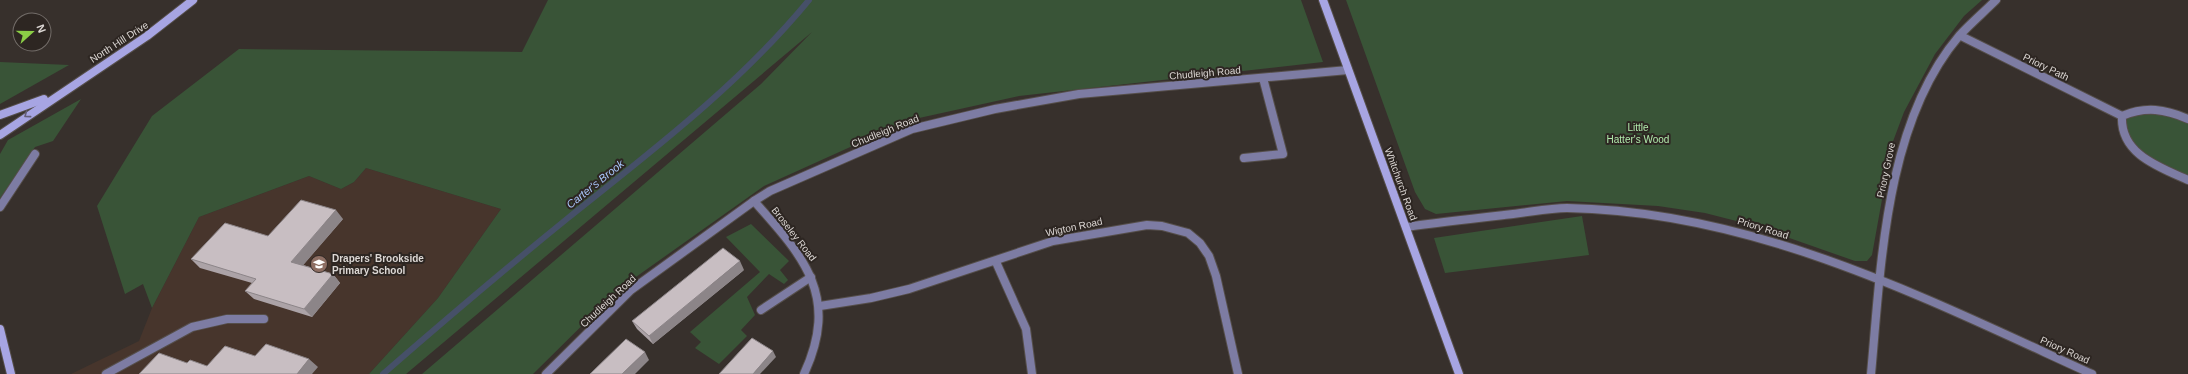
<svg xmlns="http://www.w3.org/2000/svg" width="2188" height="374" viewBox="0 0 2188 374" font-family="Helvetica,sans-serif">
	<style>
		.education { fill: #47352c }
		.green { fill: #395437 }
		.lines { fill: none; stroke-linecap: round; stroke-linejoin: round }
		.stream { stroke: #465068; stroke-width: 6 }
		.lane-casing { stroke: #554e4a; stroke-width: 10 }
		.street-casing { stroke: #554e4a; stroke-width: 10 }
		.secondary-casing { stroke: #554e4a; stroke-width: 10 }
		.lane { stroke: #7d7ca3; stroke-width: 8 }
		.street { stroke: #7d7ca3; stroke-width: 8 }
		.secondary { stroke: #a7a5e3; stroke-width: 8 }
		.wall { fill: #aca3a7 }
		.shaded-wall { fill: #8c8588 }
		.building { fill: #c8bec2; stroke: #8c8588 }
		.oneway { stroke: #645f79 }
		.labels { text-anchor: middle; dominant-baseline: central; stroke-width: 4; stroke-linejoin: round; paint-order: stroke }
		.street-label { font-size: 10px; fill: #dcd7d4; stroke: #2d2622 }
		.park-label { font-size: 10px; fill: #b1eaac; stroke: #2d2622 }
		.poi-label { font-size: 10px; font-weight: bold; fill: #dcd7d4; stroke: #2d2622; text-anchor: start }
		.water-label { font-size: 11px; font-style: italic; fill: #a9c6fb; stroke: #2d2622 }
	</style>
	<rect width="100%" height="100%" fill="#37302c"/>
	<path class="education" d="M 366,168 L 501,209 L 438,298 L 369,374 L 71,374 L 139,341 L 152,308 L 199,217 L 309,176 L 341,189 L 354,182 Z"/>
	<g class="green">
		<path d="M 548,0 L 1301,0 L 1323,62 L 1019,96 L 910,120 L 764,186 L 619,289 L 533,374 L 422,374 L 761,84 L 812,32 L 406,374 L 369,374 L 438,298 L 501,209 L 366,168 L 354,182 L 341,189 L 309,176 L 199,217 L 152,308 L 143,284 L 125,294 L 97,206 L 152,116 L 239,49 L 522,52 Z"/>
		<path d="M 1346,0 L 1982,0 L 1964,16 L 1935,54 L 1904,112 L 1892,144 L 1872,255 L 1867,261 L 1855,261 L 1752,225 L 1705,213 L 1658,206 L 1567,201 L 1436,214 L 1425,209 L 1415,192 Z"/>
		<path d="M 0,62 L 69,65 L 0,104 Z"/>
		<path d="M 81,99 L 53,141 L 35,147 L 0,198 L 0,154 L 8,140 Z"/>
		<path d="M 2145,107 L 2188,119 L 2188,180 L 2135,151 L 2122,116 Z"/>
		<path d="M 1582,216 L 1589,255 L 1445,273 L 1434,238 Z"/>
		<path d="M 751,224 L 789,261 L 780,270 L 788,280 L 784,284 L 769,274 L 747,297 L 755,315 L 741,330 L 747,336 L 719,364 L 695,348 L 701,342 L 690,332 L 760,272 L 726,237 Z"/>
	</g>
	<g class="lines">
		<path class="stream" d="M 383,374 C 444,321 505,269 568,218 C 653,150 739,85 809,0"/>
		<g class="lane-casing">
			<g id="lane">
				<path d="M 1244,158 L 1283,154 L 1263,78"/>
				<path d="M 0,207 L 35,154"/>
				<path d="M 761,310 L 811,277"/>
				<path d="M 106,374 L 192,327 L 227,319 L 264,319"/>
			</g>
		</g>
		<g class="street-casing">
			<g id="street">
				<path d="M 1961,36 L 2122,116"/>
				<path d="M 2188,119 C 2165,109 2146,106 2122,116 C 2120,154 2159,167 2188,180"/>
				<path d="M 754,201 C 804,257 840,296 804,374"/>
				<path d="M 1406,227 C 1442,222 1478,218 1513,214 C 1531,212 1549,208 1567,208 C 1755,211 1925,298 2092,374"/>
				<path d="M 996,262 L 1026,329 L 1032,374"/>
				<path d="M 820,306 L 871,298 L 909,289 L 1053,241 L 1147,225 L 1162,226 L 1188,233 L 1200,243 L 1209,256 L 1216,276 L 1238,374"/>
				<path d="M 546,374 L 631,290 L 754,201 L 770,191 L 912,129 L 995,109 L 1079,94 L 1348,70"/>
				<path d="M 1871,374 C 1881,266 1885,123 1959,36 C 1971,23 1984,12 1996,0"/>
			</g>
		</g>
		<g class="secondary-casing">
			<g id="secondary">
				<path d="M 1323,0 L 1459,374"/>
				<path d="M 0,115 L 44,99"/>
				<path d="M 0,135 L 147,36 L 193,0"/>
				<path d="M 0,329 L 11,374"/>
			</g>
		</g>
		<use href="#lane" class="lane"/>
		<use href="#street" class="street"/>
		<use href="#secondary" class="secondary"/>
	</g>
	<g class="wall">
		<path d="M 343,219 L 303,265 L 333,274 L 340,283 L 312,317 L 254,299 L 245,291 L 252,283 L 200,268 L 191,259 L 268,236 Z"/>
		<path d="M 744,270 L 653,344 L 637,329 L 632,321 Z"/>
	</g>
	<g class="shaded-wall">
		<path d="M 336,210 L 343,219 L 299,270 L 291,262 Z"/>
		<path d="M 740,261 L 744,270 L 653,344 L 649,336 Z"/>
		<path d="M 333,274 L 340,283 L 312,317 L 304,309 Z"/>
		<path d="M 773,351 L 776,357 L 760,374 L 753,374 Z"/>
		<path d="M 645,352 L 649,360 L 635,374 L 622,374 Z"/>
		<path d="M 309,359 L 318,367 L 312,374 L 297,374 Z"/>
	</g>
	<g class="building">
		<path d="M 301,200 L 336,210 L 291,262 L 333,274 L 304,309 L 245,291 L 256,279 L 191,259 L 225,223 L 268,236 Z"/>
		<path d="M 723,248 L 740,261 L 649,336 L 632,321 Z"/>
		<path d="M 752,338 L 773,351 L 753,374 L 719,374 Z"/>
		<path d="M 626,339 L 645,352 L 622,374 L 590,374 Z"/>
		<path d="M 266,344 L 309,359 L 297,374 L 139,374 L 159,353 L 187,363 L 190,360 L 207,366 L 225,346 L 255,356 Z"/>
	</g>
	<defs><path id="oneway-chevron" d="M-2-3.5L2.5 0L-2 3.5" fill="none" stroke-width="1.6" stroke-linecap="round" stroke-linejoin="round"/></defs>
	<use class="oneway" href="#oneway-chevron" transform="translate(27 115) rotate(144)"/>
	<defs>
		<g id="school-disc" transform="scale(0.9)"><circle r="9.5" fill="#8d6e63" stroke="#2d2622"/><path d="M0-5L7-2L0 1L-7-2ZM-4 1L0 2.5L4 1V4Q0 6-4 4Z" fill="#fff"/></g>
	</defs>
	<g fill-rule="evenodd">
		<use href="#school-disc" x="319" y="264"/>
	</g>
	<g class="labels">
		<g class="street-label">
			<text transform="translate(119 42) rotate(-33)">North Hill Drive</text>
			<text transform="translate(2046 67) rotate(26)">Priory Path</text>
			<text transform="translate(1205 73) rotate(-5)">Chudleigh Road</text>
			<text transform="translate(885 131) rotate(-22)">Chudleigh Road</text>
			<text transform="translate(1886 170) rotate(-78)">Priory Grove</text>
			<text transform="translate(1401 184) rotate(70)">Whitchurch Road</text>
			<text transform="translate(1074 227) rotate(-12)">Wigton Road</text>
			<text transform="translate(1763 228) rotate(17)">Priory Road</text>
			<text transform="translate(794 234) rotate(52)">Broseley Road</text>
			<text transform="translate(608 301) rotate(-43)">Chudleigh Road</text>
			<text transform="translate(2065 350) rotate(24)">Priory Road</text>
		</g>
		<g class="park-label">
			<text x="1638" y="127">Little<tspan x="1638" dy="12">Hatter's Wood</tspan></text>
		</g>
		<g class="poi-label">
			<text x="332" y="258">Drapers' Brookside<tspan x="332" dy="12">Primary School</tspan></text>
		</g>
		<g class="water-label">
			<text transform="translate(595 184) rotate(-39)">Carter's Brook</text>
		</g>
	</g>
	<g transform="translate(32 32) rotate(69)"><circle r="19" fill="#2d2622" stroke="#736d69"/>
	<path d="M0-3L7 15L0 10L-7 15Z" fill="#8bce46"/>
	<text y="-6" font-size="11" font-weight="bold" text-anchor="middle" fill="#dcd7d4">N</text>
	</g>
</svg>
